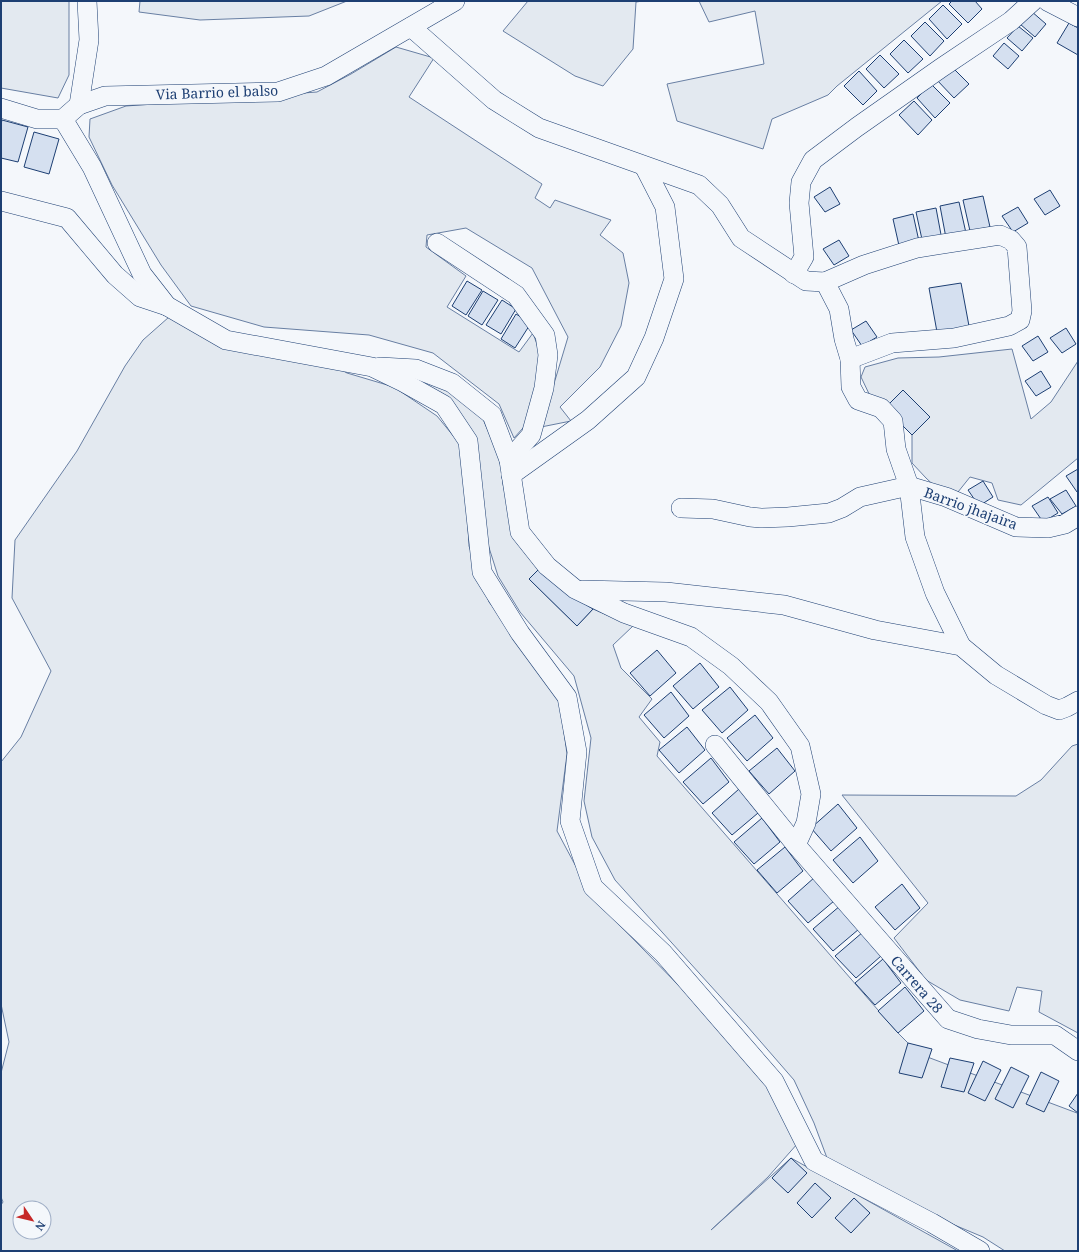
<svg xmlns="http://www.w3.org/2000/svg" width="1079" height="1252" viewBox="0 0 1079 1252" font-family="'Noto Serif',serif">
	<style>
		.green { fill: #e3e9f0; stroke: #687fa3; fill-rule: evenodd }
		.building { fill: #d5e0f0; stroke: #1d3f73 }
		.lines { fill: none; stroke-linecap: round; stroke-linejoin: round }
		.street-casing { stroke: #1d3f73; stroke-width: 20 }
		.street { stroke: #f4f7fb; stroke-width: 19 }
		.labels { text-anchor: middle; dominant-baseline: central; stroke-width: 3; stroke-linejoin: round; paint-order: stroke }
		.street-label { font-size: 14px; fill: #1d3f73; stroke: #f4f7fb }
	</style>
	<rect width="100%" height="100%" fill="#f4f7fb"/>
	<g class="green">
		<path d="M 1,1 L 69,1 L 69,75 L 58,98 L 1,88 Z"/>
		<path d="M 140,1 L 347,1 L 309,16 L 200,20 L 139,12 Z"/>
		<path d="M 528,1 L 643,1 L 636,2 L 633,49 L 603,86 L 575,76 L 503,31 Z"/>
		<path d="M 699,1 L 942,1 L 837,86 L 828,95 L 772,119 L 763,149 L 677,121 L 667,84 L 764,64 L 755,11 L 709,22 Z"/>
		<path d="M 396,47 L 434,58 L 409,97 L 542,184 L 535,198 L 550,208 L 555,200 L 611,220 L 600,235 L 623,253 L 629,283 L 621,326 L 600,367 L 560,407 L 571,421 L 541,427 L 568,337 L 532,268 L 466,228 L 427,235 L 426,247 L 466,276 L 447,307 L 519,352 L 533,333 L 541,356 L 531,419 L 514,438 L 499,404 L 433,353 L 369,335 L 264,327 L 191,306 L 161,265 L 112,185 L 89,137 L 90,119 L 126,106 L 317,92 L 351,74 Z"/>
		<path d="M 169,317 L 325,361 L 347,373 L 394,387 L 437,416 L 464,449 L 469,546 L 489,602 L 551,683 L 560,703 L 567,754 L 557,831 L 581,876 L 598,903 L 687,994 L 771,1091 L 798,1143 L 768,1177 L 711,1230 L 791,1158 L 958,1251 L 1,1251 L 1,1205 L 3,1202 L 1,1197 L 1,1073 L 9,1042 L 1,1004 L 1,762 L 21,737 L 51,671 L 12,598 L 15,540 L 77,451 L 125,366 L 143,340 ZM 20,1208 L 44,1208 L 44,1232 L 20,1232 Z"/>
		<path d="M 1012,349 L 1031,419 L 1051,402 L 1078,361 L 1078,458 L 1021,505 L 998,500 L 992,483 L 970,477 L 954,497 L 942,493 L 926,478 L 912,463 L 912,435 L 930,417 L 903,390 L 885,408 L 872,400 L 861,377 L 865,367 L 898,358 L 939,357 Z"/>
		<path d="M 392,365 L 435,377 L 482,417 L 490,435 L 501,454 L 503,484 L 514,535 L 539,569 L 529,579 L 577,626 L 593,609 L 633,626 L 613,645 L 621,668 L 652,699 L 639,717 L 660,742 L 657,756 L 898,1033 L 908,1043 L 914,1052 L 1077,1113 L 1078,1112 L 1078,1251 L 1005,1251 L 983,1237 L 921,1211 L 827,1158 L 814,1123 L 794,1080 L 747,1026 L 615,880 L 592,837 L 584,801 L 591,738 L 574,676 L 520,612 L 498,576 L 485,535 L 475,447 Z"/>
		<path d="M 1078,744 L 1078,1033 L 1039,1012 L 1042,991 L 1017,987 L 1009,1011 L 960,1000 L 926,980 L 894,938 L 928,903 L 842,795 L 1016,796 L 1041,780 L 1072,746 Z"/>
	</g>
	<g class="building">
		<path d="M 952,1 L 975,1 L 982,9 L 968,23 L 949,4 Z"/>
		<path d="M 943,5 L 962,24 L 947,39 L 929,19 Z"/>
		<path d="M 1031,11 L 1046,24 L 1035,37 L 1020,24 Z"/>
		<path d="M 925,22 L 944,41 L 930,56 L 911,36 Z"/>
		<path d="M 1069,23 L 1078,28 L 1078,55 L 1057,43 Z"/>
		<path d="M 1018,26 L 1033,38 L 1022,51 L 1007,38 Z"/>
		<path d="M 904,40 L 923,59 L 908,73 L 890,54 Z"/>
		<path d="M 1004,43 L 1019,56 L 1008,69 L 993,56 Z"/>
		<path d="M 880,55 L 899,74 L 884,88 L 866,69 Z"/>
		<path d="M 950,65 L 969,84 L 954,98 L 936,79 Z"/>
		<path d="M 859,71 L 877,91 L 863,105 L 844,86 Z"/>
		<path d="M 931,84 L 950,103 L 935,118 L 917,98 Z"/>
		<path d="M 914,101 L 932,120 L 918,135 L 899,115 Z"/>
		<path d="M 2,120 L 28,127 L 18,162 L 1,158 L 1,124 Z"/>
		<path d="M 34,132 L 59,139 L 49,174 L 24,167 Z"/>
		<path d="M 830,187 L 840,204 L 825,212 L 814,197 Z"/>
		<path d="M 1050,190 L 1060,206 L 1045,215 L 1034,199 Z"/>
		<path d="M 983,196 L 990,227 L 970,231 L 963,200 Z"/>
		<path d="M 959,202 L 966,233 L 946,238 L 940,206 Z"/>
		<path d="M 1018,207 L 1028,223 L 1013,232 L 1002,216 Z"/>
		<path d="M 936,208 L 942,240 L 923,244 L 916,212 Z"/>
		<path d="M 913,214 L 920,246 L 900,250 L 893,219 Z"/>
		<path d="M 839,240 L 849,256 L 834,265 L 823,249 Z"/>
		<path d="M 467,281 L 482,290 L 466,315 L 452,306 Z"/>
		<path d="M 961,283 L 969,326 L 937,332 L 929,288 Z"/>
		<path d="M 483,291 L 498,300 L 482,325 L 468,316 Z"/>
		<path d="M 502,300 L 516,309 L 501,334 L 486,325 Z"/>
		<path d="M 516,314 L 531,323 L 515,348 L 501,339 Z"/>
		<path d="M 866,321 L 877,337 L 862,346 L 851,330 Z"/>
		<path d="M 1066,328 L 1076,344 L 1062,353 L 1050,338 Z"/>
		<path d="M 1038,336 L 1048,352 L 1033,361 L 1022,346 Z"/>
		<path d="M 1041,371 L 1051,387 L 1036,396 L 1025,381 Z"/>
		<path d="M 903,390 L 930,417 L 912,435 L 885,408 Z"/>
		<path d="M 1078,469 L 1078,491 L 1077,492 L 1066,476 Z"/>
		<path d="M 983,481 L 993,497 L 979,506 L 968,490 Z"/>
		<path d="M 1066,490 L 1076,506 L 1062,514 L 1050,499 Z"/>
		<path d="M 1048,497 L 1058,513 L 1043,522 L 1032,506 Z"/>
		<path d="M 539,569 L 570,595 L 593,609 L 577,626 L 529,579 Z"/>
		<path d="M 657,650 L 676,673 L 650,696 L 630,673 Z"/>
		<path d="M 700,663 L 719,687 L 693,709 L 673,686 Z"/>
		<path d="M 730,687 L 748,710 L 722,733 L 702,710 Z"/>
		<path d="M 671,692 L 689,716 L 664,738 L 644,715 Z"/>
		<path d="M 755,715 L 773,738 L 747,761 L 727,738 Z"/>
		<path d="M 687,727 L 705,750 L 679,773 L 659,750 Z"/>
		<path d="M 777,748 L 795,771 L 769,794 L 749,771 Z"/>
		<path d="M 711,758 L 729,782 L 703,804 L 683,782 Z"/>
		<path d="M 739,789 L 758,813 L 732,835 L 712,813 Z"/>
		<path d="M 838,804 L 857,828 L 831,851 L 811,828 Z"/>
		<path d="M 762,818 L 780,842 L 754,864 L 734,842 Z"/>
		<path d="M 860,837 L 878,861 L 853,883 L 833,860 Z"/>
		<path d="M 785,847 L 803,871 L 777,893 L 757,870 Z"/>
		<path d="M 815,877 L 834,901 L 808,923 L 788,901 Z"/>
		<path d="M 902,884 L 920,908 L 895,930 L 875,907 Z"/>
		<path d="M 841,905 L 859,929 L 833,951 L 813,929 Z"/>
		<path d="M 863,932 L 881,956 L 856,978 L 835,956 Z"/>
		<path d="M 883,959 L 901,983 L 875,1005 L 855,983 Z"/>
		<path d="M 905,987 L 924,1011 L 898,1033 L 878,1011 Z"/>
		<path d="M 908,1043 L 932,1049 L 922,1078 L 899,1073 Z"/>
		<path d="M 950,1058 L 974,1063 L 964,1092 L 941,1087 Z"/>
		<path d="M 983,1061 L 1001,1070 L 985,1101 L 968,1093 Z"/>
		<path d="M 1011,1067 L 1029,1076 L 1013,1108 L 995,1099 Z"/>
		<path d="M 1041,1072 L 1059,1081 L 1044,1112 L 1026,1104 Z"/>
		<path d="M 1078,1093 L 1078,1113 L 1069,1106 Z"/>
		<path d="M 791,1158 L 807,1173 L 788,1193 L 772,1178 Z"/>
		<path d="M 815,1183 L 831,1198 L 812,1218 L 797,1203 Z"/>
		<path d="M 854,1198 L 870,1213 L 851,1233 L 835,1218 Z"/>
	</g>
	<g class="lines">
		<g class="street-casing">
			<g id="street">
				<path d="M 1047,1 L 1078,17"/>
				<path d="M 411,27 L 494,100 L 539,128 L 699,185 L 720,205 L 741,238 L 806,281 L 825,282 L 839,309 L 844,339 L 850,359 L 851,387 L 858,400 L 881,408 L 893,421 L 896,449 L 909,486 L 915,537 L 935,593 L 961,646"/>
				<path d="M 79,105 L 89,40 L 87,1"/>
				<path d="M 1,108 L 37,119 L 63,119 L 79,105 L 105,96 L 278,92 L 326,76 L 455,1"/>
				<path d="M 63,119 L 92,167 L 142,274 L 167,306 L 226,340 L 372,367 L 403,382 L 444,405 L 468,441 L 482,572 L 520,633 L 567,697 L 577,752 L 570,821 L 593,887 L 663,953 L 774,1081 L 814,1161 L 932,1223 L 980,1251"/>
				<path d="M 1,201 L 67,218 L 115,275 L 140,297 L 167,306"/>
				<path d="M 437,243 L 516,295 L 545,335 L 548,355 L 544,388 L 531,435 L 509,460"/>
				<path d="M 794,274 L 804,257 L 799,203 L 801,182 L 813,160 L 857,127 L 941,68 L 1011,21 L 1033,1"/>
				<path d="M 825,282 L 864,265 L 917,248 L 1000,235 L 1011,240 L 1017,247 L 1022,311 L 1020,320 L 1009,326 L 954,338 L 892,343 L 850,359"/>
				<path d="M 380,367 L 416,369 L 452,383 L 492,415 L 509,460 L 520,532 L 547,566 L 575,589 L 624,613 L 691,637 L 731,666 L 769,702 L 800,746 L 811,794 L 806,823 L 796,845"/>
				<path d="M 511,475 L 588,420 L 636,377 L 654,338 L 674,279 L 665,207 L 644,166"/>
				<path d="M 681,508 L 713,509 L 750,517 L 761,518 L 788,517 L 829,513 L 842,508 L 860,497 L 909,486 L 946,497 L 1016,527 L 1048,528 L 1065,524 L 1078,516"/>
				<path d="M 582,590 L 666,592 L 784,605 L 875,630 L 961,646 L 996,675 L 1046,705 L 1059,710 L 1067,707 L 1078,701"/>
				<path d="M 715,745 L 796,845 L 948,1019 L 978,1029 L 1011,1035 L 1055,1035 L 1078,1051"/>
			</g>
		</g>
		<use href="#street" class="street"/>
	</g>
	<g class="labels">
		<g class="street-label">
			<text transform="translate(217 92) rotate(-2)">Via Barrio el balso</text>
			<text transform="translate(971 508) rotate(20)">Barrio jhajaira</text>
			<text transform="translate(917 984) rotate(49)">Carrera 28</text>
		</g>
	</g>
	<rect width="1079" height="1252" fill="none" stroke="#1d3f73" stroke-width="4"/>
	<g transform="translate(32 1220) rotate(125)"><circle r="19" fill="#f4f7fb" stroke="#9eadc5"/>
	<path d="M0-3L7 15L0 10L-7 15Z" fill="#c62828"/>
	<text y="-6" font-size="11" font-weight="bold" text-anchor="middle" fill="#1d3f73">N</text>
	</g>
</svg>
